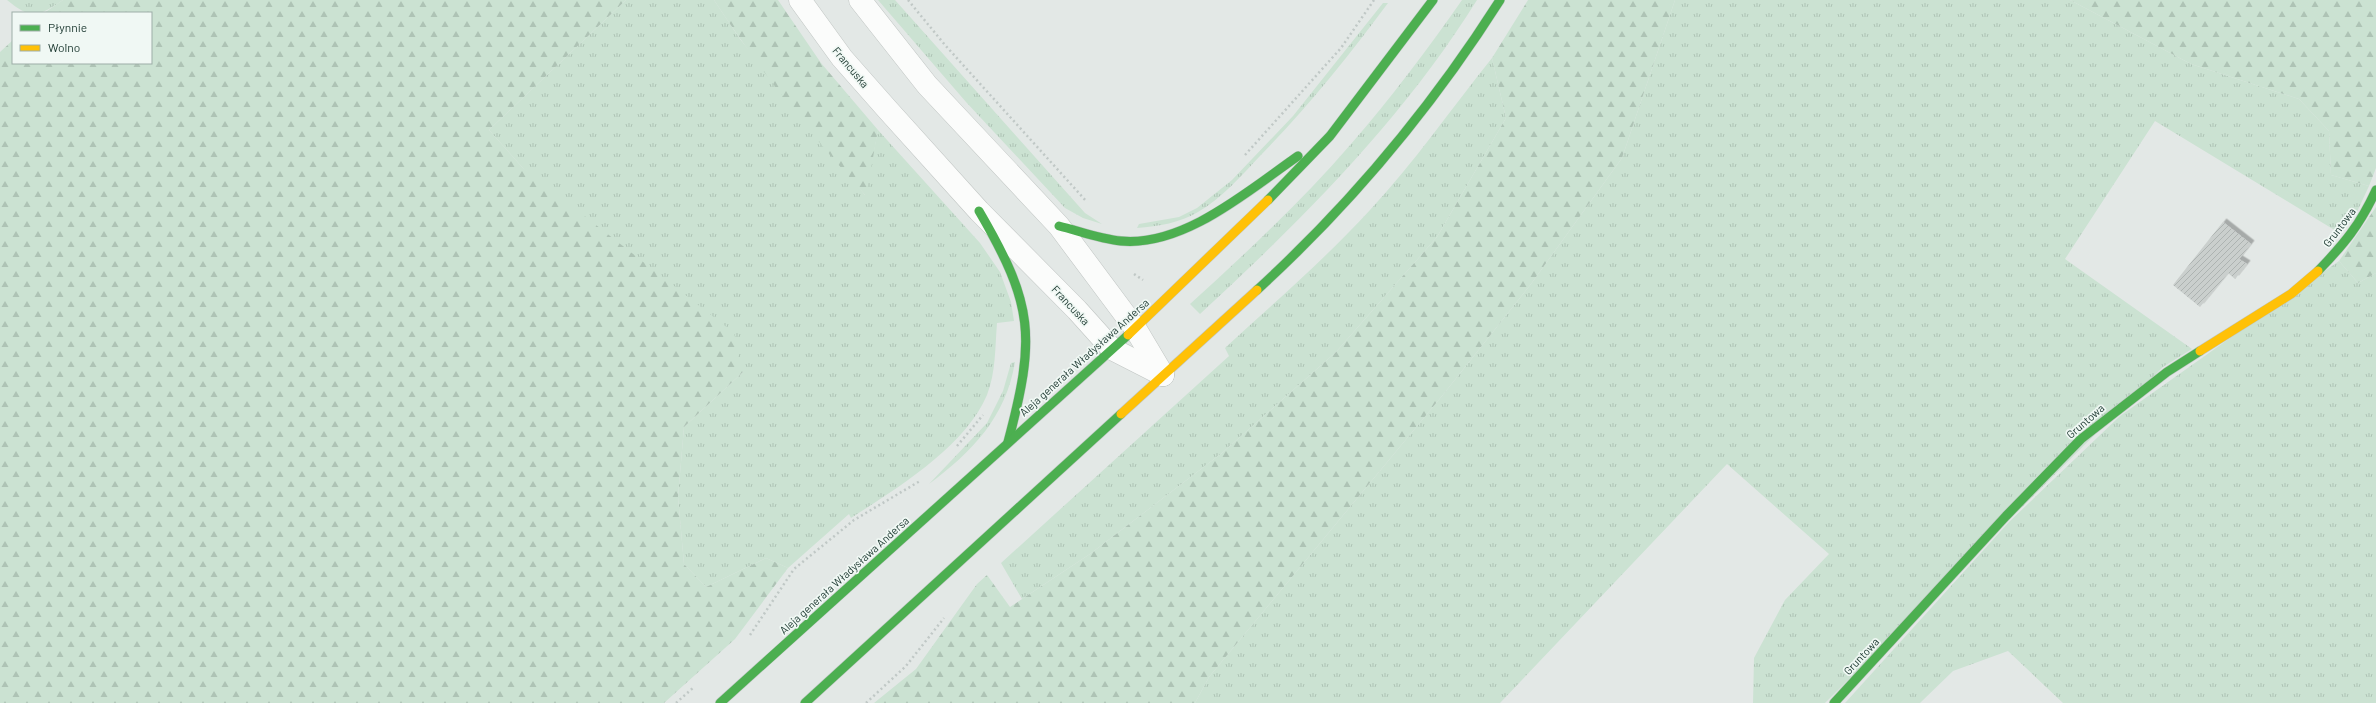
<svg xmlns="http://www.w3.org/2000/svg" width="2376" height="703" viewBox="0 0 2376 703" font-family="Barlow,sans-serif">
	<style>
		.grass { fill: url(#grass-tufts) }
		.forest { fill: url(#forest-firs) }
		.building { fill: url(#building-hatch); filter: url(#shadow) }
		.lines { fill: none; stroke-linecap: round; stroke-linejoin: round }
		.street-casing { stroke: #c0c5c3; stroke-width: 23 }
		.fast-casing { stroke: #bec6c3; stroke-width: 10 }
		.slow-casing { stroke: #bec6c3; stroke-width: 10 }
		.path { stroke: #c0c8c6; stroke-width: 2.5; stroke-dasharray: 2 3; stroke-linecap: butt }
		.street { stroke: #fbfcfb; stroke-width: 22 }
		.fast { stroke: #4caf50; stroke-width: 9 }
		.slow { stroke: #ffc107; stroke-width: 9 }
		.labels { text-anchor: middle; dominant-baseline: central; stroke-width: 3.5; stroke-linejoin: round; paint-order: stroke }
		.street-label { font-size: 11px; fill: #203c34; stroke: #f0f8f4 }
	</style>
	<defs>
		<pattern id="grass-tufts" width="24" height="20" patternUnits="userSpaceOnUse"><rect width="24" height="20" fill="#cbe2d2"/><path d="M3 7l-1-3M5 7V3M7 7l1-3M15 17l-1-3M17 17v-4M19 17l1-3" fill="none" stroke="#aec3b5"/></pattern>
		<pattern id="forest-firs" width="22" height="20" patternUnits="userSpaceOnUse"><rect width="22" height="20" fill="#cbe2d2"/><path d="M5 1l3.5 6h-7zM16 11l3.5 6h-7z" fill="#aec3b5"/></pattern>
		<pattern id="building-hatch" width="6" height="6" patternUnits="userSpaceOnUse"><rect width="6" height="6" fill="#cacfcd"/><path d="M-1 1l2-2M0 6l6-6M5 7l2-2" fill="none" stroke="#adb3b1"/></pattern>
		<filter id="shadow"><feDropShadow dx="3.5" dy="-3.5" stdDeviation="0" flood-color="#0004"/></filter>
	</defs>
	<rect width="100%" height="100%" fill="#e3e8e6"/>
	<g class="grass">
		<path d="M 7,0 L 63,0 C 38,17 31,20 7,0 Z"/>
		<path d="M 626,0 L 714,0 L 740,39 L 865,195 L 878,130 L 980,243 L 1000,272 L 1011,302 L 1014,321 L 997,323 C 995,347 996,372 987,395 C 965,447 896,489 851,518 L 849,514 L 788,568 L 766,558 L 706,587 L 684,564 L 678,497 L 684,427 L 743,372 L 522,167 L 489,130 Z"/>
		<path d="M 878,0 L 895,0 L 1085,213 L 1102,224 L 1083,218 L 1065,208 L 966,102 Z"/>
		<path d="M 1462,0 L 1477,0 C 1403,119 1302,220 1200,314 L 1190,304 C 1246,253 1302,201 1351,144 C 1391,98 1427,50 1462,0 Z"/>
		<path d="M 1675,0 L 2070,0 L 2191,64 L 2299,99 L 2329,131 L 2331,175 L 2369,186 L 2356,214 L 2341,234 L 2155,121 L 2065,259 L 2192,349 L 2163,367 L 1825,703 L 1753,703 L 1754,658 L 1785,600 L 1829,554 L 1727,464 L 1500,703 L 1195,703 L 1209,677 L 1442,396 L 1531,284 L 1622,158 Z"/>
		<path d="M 1383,3 L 1388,3 C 1348,57 1306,109 1259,157 C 1241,176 1222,198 1198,212 C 1180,223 1159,226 1137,228 L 1139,224 L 1179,217 L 1197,208 L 1232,180 L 1293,116 Z"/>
		<path d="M 1492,58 L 1506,118 L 1437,237 L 1336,352 L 1222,453 L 1090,554 L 1022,599 L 1001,563 L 1229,356 L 1225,348 C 1274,303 1325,259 1370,210 C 1414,163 1451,109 1492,58 Z"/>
		<path d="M 2339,261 L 2358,283 L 2376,273 L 2376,703 L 2063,703 L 2008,651 L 1953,671 L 1920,703 L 1845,703 L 2009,522 L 2120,416 Z"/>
		<path d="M 1015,362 C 1006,417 972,452 929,484 L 987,423 L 1003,391 L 1011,363 Z"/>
	</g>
	<g class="forest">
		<path d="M 63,0 L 626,0 L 489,130 L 522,167 L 734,333 L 743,372 L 684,427 L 678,497 L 684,564 L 706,587 L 766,558 L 788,568 L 735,639 L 664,703 L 0,703 L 0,52 L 13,40 L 13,63 L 151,63 L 151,13 L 44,13 Z"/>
		<path d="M 714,0 L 778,0 L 821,63 L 878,130 L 866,196 C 811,135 759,69 714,0 Z"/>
		<path d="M 1528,0 L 1675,0 L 1622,158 L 1531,284 L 1442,396 L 1209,677 L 1195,703 L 874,703 L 916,669 L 977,584 L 987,575 L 1010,607 L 1090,554 L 1222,453 L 1336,352 L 1437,237 L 1506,118 L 1492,58 Z"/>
		<path d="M 2070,0 L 2376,0 L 2376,168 L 2369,186 L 2331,175 L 2329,131 L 2299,99 L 2191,64 Z"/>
		<path d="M 2376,207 L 2376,273 L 2358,283 L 2339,261 Z"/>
	</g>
	<path class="building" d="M 2223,222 L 2251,244 L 2239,259 L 2247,264 L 2235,279 L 2228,273 L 2200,307 L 2173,285 Z"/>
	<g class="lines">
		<g class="street-casing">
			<g id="street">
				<path d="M 800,0 L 842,58 L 887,109 L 979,211 L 1077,310 L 1112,349 L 1163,375"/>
				<path d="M 860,0 L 927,85 L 1059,226 L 1135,328 L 1163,375"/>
			</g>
		</g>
		<g class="fast-casing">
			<g id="fast">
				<path d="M 1268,200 L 1330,136 L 1433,0"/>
				<path d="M 979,211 C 1034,305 1036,337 1008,442"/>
				<path d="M 1059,226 C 1079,231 1100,239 1121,241 C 1184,247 1249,190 1298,156"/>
				<path d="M 2318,271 C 2344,244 2360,225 2376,190"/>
				<path d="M 1257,290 C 1351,204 1432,107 1500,0"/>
				<path d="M 720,703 L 1128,335"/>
				<path d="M 805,703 L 1121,414"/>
				<path d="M 1834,703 L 2006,516 L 2081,439 L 2167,372 L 2200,351"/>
			</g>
		</g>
		<g class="slow-casing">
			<g id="slow">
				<path d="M 1128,335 L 1268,200"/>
				<path d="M 2200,351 L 2291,294 L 2318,271"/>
				<path d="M 1121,414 L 1257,290"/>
			</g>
		</g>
		<g class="path">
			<path d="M 908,0 L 945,45 L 1087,202"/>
			<path d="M 1245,155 L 1341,48 L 1374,0"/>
			<path d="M 1134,274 L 1143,280"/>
			<path d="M 957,446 L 983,415"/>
			<path d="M 750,635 L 794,569 L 854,520 L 920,481"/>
			<path d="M 676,703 L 694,687"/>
			<path d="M 866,703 L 906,666 L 944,618"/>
		</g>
		<use href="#street" class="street"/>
		<use href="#fast" class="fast"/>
		<use href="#slow" class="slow"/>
	</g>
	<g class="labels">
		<g class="street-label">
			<text transform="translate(851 67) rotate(50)">Francuska</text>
			<text transform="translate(2339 227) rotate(-53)">Gruntowa</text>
			<text transform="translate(1071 305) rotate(47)">Francuska</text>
			<text transform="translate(1084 357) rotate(-42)">Aleja generała Władysława Andersa</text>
			<text transform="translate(2085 421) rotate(-41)">Gruntowa</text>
			<text transform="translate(844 575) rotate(-42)">Aleja generała Władysława Andersa</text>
			<text transform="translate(1861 656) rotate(-47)">Gruntowa</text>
		</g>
	</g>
	<rect x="12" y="12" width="140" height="52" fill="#f0f8f4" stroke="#9dada7"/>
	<rect x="20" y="25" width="20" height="6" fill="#4caf50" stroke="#9dada7"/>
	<text x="48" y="32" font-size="12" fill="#203c34">Płynnie</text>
	<rect x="20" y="45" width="20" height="6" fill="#ffc107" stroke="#9dada7"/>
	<text x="48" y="52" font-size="12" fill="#203c34">Wolno</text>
</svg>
